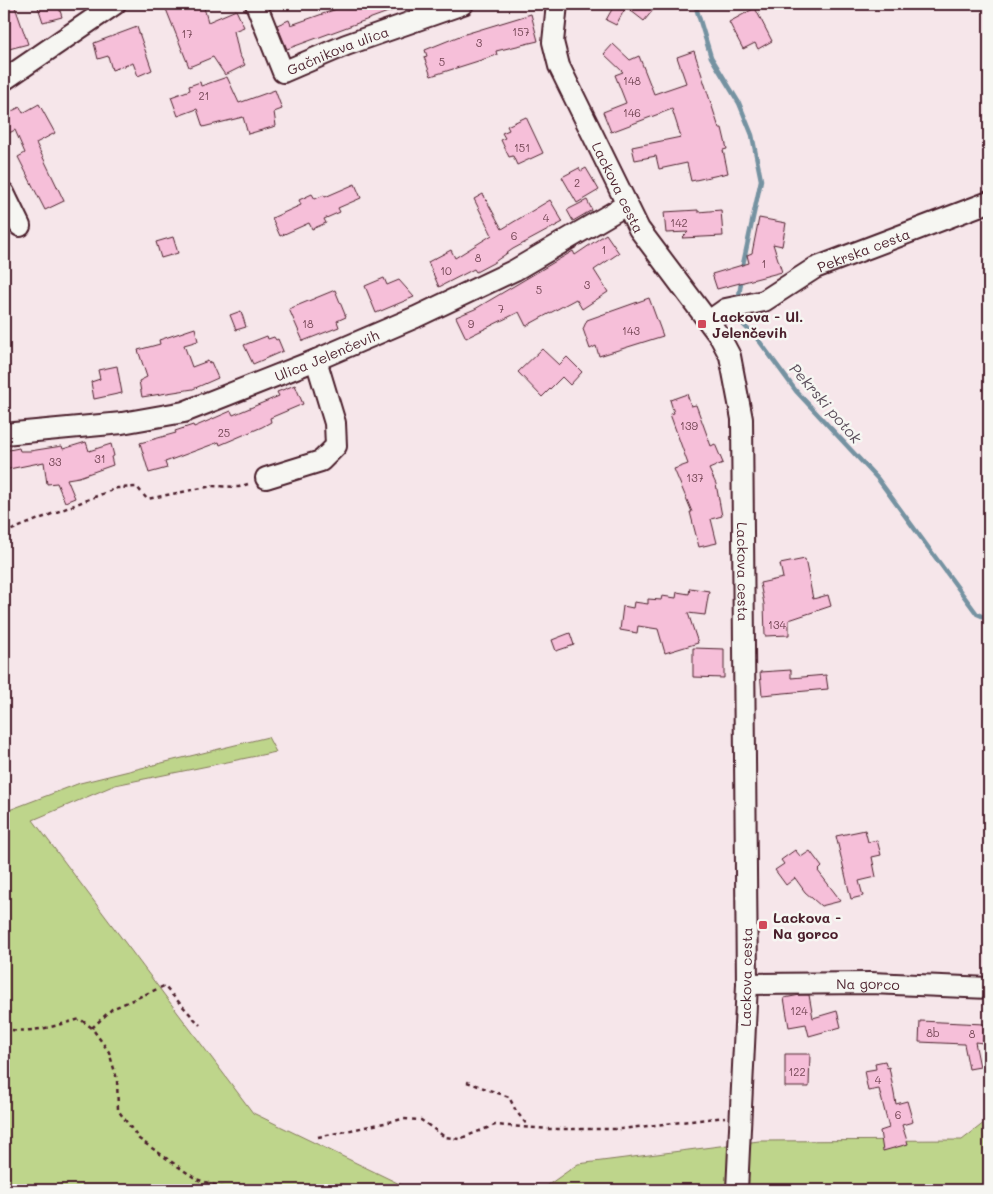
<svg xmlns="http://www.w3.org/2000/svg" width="993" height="1194" viewBox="0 0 993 1194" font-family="Mali,sans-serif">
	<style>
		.green { fill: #bed58b; stroke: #847a5b }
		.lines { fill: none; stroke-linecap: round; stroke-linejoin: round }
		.stream { stroke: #7492a1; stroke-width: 4.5 }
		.building { fill: #f6bfd9; stroke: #4a1f2b }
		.minor-casing { stroke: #4a1f2b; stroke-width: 24 }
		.path { stroke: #4a1f2b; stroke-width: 2.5; stroke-dasharray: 4 4; stroke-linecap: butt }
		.minor { stroke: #f6f6f2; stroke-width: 20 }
		.poi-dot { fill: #d1495b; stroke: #f6f6f2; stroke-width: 2 }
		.labels { text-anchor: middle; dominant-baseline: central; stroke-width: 5; stroke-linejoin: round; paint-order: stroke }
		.number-label { font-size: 11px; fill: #754756 }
		.street-label { font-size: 14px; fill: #4a1f2b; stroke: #f6f6f2 }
		.poi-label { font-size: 14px; font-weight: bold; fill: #4a1f2b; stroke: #f6f6f2; text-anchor: start }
		.water-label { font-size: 15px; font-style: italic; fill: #5c4f5c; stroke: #f6f6f2 }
	</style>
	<rect width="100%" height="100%" fill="#f6e6ea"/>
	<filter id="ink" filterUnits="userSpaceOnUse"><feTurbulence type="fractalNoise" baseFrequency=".02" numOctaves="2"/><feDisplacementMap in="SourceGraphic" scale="10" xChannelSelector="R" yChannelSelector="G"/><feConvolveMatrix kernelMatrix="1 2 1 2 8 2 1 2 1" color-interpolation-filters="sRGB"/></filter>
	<g filter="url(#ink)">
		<g class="green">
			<path d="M 268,737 L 276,752 L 115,785 L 33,820 L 253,1113 L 412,1190 L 4,1190 L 4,812 L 80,783 Z"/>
			<path d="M 989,1119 L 989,1190 L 541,1190 L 578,1164 L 759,1141 L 962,1140 Z"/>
		</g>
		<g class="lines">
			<g class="stream">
				<path d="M 695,4 L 711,57 L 739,103 L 752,135 L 761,180 L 742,269"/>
				<path d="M 738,301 L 742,277"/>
				<path d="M 739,311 L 739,320 L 760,342 L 796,391 L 878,479 L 977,614 L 989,619"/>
			</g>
		</g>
		<g class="building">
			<path d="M 4,4 L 14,4 L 28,44 L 9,49 L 4,34 Z"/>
			<path d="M 37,4 L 58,4 L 62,17 L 43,22 Z"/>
			<path d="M 164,4 L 203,4 L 208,22 L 236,10 L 244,27 L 234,31 L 239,54 L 245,65 L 225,75 L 213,57 L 189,67 Z"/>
			<path d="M 351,4 L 407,5 L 287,49 L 277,25 L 289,20 L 291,25 Z"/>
			<path d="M 615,4 L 658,4 L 644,21 L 626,7 L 616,25 L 606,20 Z"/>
			<path d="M 755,8 L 772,41 L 758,49 L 755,43 L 743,49 L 729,22 Z"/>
			<path d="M 531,14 L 538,41 L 496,51 L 497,55 L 431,76 L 424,57 L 427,56 L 425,50 L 462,35 Z"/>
			<path d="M 137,27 L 152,70 L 138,76 L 133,63 L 112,70 L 108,56 L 98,59 L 94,43 Z"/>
			<path d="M 613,44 L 630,60 L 639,56 L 654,94 L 686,83 L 677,57 L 694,51 L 719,128 L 722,128 L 727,149 L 723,150 L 728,173 L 691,181 L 687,163 L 659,169 L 656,156 L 635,160 L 632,147 L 681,137 L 672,109 L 611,132 L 603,112 L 626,103 L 615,75 L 623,72 L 604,54 Z"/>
			<path d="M 227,77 L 239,103 L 275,90 L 282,109 L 274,112 L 276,126 L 248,134 L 243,117 L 203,127 L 197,109 L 178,116 L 171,97 L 190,90 L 189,86 L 200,82 L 201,86 Z"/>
			<path d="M 39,104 L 55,133 L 36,143 L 64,201 L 45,210 L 18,157 L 25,153 L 15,130 L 7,134 L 4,128 L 4,115 L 20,107 L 23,113 Z"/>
			<path d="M 526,117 L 543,153 L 517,165 L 513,156 L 509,157 L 501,140 L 505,138 L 502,133 L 509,130 L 507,126 Z"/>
			<path d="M 579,168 L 581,171 L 586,168 L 599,190 L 577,203 L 562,177 Z"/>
			<path d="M 355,184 L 361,198 L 338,208 L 340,212 L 324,219 L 326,223 L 312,229 L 309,223 L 280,236 L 272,218 L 301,205 L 299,200 L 312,194 L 315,199 L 324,195 L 325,197 Z"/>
			<path d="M 483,194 L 502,229 L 550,200 L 563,222 L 513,249 L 493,263 L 476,272 L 474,269 L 439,287 L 428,262 L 451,250 L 455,258 L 492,235 L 474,199 Z"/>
			<path d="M 587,200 L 592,210 L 573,221 L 567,210 Z"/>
			<path d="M 698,210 L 698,212 L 721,210 L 723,236 L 682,238 L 688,232 L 666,233 L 664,212 Z"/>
			<path d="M 759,218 L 786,223 L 782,246 L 773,244 L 782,272 L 717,289 L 712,274 L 749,263 L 747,255 L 752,253 Z"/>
			<path d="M 606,234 L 619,253 L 594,270 L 608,292 L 582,309 L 576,299 L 526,326 L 519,312 L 466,338 L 456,317 L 475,309 L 573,251 L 575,255 Z"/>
			<path d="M 173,237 L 178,253 L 161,258 L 156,242 Z"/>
			<path d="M 384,278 L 387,285 L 399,280 L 414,297 L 376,313 L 365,286 Z"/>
			<path d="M 335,290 L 346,317 L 337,321 L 339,327 L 303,341 L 289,309 Z"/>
			<path d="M 649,298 L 663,336 L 599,356 L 596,346 L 590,349 L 583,329 L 587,320 Z"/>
			<path d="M 241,311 L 246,327 L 236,330 L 230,315 Z"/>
			<path d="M 195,328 L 198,341 L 184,345 L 192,367 L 208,361 L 209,363 L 211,362 L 218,378 L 193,389 L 142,397 L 139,381 L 147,377 L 138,350 L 160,344 L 159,340 Z"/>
			<path d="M 267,336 L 268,339 L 274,337 L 276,340 L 278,339 L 283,351 L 253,364 L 244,345 Z"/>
			<path d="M 542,349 L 559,365 L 567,357 L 582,372 L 570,385 L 562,377 L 542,397 L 518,372 Z"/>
			<path d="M 117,366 L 122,393 L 94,399 L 91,382 L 100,379 L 98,370 Z"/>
			<path d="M 295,385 L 303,404 L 270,418 L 271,422 L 262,427 L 220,445 L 219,442 L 165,462 L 167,468 L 149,473 L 140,443 L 176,433 L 175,431 L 193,425 L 194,427 L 231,411 L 233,415 L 279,396 L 277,392 Z"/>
			<path d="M 687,394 L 691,406 L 696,405 L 711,446 L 715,444 L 723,463 L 709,469 L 716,484 L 722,516 L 711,519 L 717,543 L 699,547 L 690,512 L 692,512 L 674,469 L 688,464 L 670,414 L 674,413 L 670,400 Z"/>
			<path d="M 86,442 L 89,451 L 111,444 L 114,456 L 111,457 L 113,465 L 79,477 L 67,479 L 75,498 L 65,502 L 57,483 L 47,484 L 44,462 L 4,470 L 4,451 L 19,448 L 20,451 L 30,451 L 62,446 L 63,449 Z"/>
			<path d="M 805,559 L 813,599 L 828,595 L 831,606 L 789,620 L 789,635 L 765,636 L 764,604 L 760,583 L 783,578 L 780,564 Z"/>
			<path d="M 690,588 L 709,591 L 705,615 L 688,613 L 698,643 L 665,653 L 658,629 L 638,626 L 637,633 L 620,630 L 623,606 L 633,608 L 634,602 L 648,604 L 648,599 L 661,600 L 662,596 L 676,598 L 677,592 L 689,594 Z"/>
			<path d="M 570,633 L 574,645 L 556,651 L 552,640 Z"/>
			<path d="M 693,648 L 724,649 L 724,678 L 693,677 Z"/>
			<path d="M 791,670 L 791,678 L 826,675 L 828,689 L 762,695 L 760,672 Z"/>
			<path d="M 865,830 L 868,842 L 877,840 L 881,855 L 872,857 L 876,877 L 859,881 L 863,896 L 851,899 L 836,836 Z"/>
			<path d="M 795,850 L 801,857 L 810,851 L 822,867 L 818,871 L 841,901 L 821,906 L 805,892 L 795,878 L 786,885 L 775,870 L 784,864 L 781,860 Z"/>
			<path d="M 800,995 L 809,995 L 813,1018 L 837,1011 L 841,1027 L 809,1036 L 806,1024 L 789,1027 L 784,998 Z"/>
			<path d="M 920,1021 L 984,1024 L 983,1043 L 975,1042 L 980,1067 L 969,1069 L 964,1044 L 919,1042 Z"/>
			<path d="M 785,1054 L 810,1054 L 809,1087 L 785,1087 Z"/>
			<path d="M 885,1061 L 887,1068 L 889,1067 L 896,1104 L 907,1101 L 913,1122 L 902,1125 L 908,1144 L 883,1151 L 880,1131 L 889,1128 L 879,1089 L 868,1091 L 864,1071 L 876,1069 L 875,1063 Z"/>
		</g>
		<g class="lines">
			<g class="minor-casing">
				<g id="minor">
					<path id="s1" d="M 256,4 L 283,72 L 346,45 L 463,4"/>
					<path id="s2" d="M 557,4 L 553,42 L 559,66 L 639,229 L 720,337 L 730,356 L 742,419 L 747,984 L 737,1190"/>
					<path d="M 4,80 L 115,4"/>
					<path d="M 4,193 L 20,226"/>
					<path id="s3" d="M 709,321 L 726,309 L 764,301 L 815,268 L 989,202"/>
					<path id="s4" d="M 4,434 L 122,423 L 184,412 L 316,360 L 416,317 L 515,270 L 626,205"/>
					<path d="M 266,478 L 321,461 L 336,446 L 335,423 L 316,360"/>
					<path id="s5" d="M 747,984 L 871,983 L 989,988"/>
				</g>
			</g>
			<g class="path">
				<path d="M 4,533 L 117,488 L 137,487 L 147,499 L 212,486 L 239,487 L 251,483"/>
				<path d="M 92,1028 L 112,1009 L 164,986 L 200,1025"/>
				<path d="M 4,1029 C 31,1034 55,1026 80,1019 L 92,1028 L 109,1052 L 117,1079 L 118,1110 L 139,1139 L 196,1179 L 229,1190"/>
				<path d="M 467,1082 L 509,1097 L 516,1111 L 528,1126"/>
				<path d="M 318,1137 L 403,1119 L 421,1120 L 445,1137 L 459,1139 L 495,1125 L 549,1129 L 621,1129 L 725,1117"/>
				<path d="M 984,1190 L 989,1176"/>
			</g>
			<use href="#minor" class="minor"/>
		</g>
	</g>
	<g class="poi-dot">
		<rect x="697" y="319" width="10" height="10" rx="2.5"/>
		<rect x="758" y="920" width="10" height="10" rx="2.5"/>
	</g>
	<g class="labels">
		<g class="number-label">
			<text x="521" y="31">157</text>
			<text x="187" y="33">17</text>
			<text x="479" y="42">3</text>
			<text x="442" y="61">5</text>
			<text x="632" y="80">148</text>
			<text x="204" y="95">21</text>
			<text x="632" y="112">146</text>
			<text x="522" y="147">151</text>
			<text x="577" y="182">2</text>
			<text x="546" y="217">4</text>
			<text x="679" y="222">142</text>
			<text x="514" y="235">6</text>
			<text x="604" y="249">1</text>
			<text x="478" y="257">8</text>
			<text x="764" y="263">1</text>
			<text x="446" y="270">10</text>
			<text x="587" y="284">3</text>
			<text x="539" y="289">5</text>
			<text x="501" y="308">7</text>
			<text x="308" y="323">18</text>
			<text x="471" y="323">9</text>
			<text x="631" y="330">143</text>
			<text x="689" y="425">139</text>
			<text x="224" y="432">25</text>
			<text x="100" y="458">31</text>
			<text x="55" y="461">33</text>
			<text x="695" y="477">137</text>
			<text x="777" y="624">134</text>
			<text x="799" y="1010">124</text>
			<text x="933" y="1032">8b</text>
			<text x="972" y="1033">8</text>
			<text x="797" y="1071">122</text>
			<text x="878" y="1079">4</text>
			<text x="898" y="1114">6</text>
		</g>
		<g class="street-label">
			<text stroke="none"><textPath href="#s1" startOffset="132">Gačnikova ulica</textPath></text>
			<text stroke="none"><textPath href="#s2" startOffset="198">Lackova cesta</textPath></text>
			<text stroke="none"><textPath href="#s3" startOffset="172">Pekrska cesta</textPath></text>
			<text stroke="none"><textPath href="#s4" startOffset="335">Ulica Jelenčevih</textPath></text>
			<text stroke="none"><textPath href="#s2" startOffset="618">Lackova cesta</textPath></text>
			<text transform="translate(746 977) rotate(-89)">Lackova cesta</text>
			<text stroke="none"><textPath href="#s5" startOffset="121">Na gorco</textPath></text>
		</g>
		<g class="poi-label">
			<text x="712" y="316">Lackova - Ul.<tspan x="712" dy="16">Jelenčevih</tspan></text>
			<text x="773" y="917">Lackova -<tspan x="773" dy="16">Na gorco</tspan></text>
		</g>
		<g class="water-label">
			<text transform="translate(826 403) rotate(49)">Pekrski potok</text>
		</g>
	</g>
	<rect width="993" height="1194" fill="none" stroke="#f6f6f2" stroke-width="20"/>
	<rect x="10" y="10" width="973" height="1174" fill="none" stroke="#4a1f2b" stroke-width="2" filter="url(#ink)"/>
</svg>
